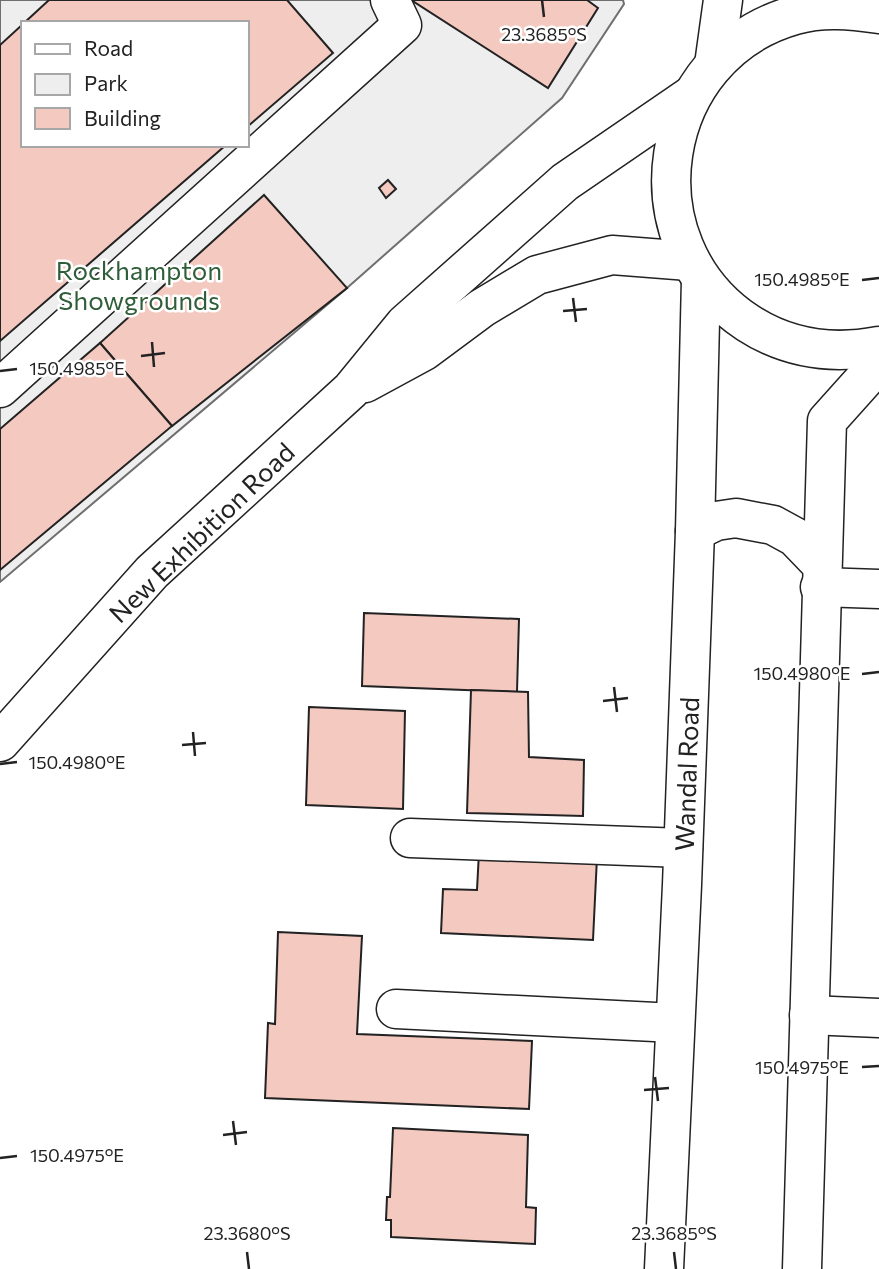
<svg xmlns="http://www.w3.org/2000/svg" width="879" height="1269" viewBox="0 0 879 1269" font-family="Commissioner,sans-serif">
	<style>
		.green { fill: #eee; stroke: #6f6f6f; stroke-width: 2; fill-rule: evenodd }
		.building { fill: #f3c9c0; stroke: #222; stroke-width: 2 }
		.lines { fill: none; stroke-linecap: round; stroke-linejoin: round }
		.minor-casing { stroke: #222; stroke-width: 41 }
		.minor { stroke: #fff; stroke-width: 38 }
		.ticks { fill: none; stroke: #222; stroke-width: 2.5 }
		.labels { text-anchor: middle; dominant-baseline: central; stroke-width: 5; stroke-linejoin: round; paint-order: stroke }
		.park-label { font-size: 26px; fill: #2f5e38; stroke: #fff }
		.street-label { font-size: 26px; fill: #222; stroke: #fff }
		.ticks-label { font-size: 18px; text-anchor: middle; fill: #222; stroke: #fff; stroke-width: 5; stroke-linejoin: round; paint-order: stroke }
	</style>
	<rect width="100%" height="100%" fill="#fff"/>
	<path class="green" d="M 0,0 L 623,0 L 624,4 L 562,98 L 347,288 L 0,582 ZM 23,23 L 247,23 L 247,145 L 23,145 Z"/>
	<g class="building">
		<path d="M 49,0 L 287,0 L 333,53 L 247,127 L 247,23 L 24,23 Z"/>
		<path d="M 411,0 L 587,0 L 598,8 L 548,88 Z"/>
		<path d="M 23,24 L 23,145 L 226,145 L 0,341 L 0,45 Z"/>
		<path d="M 388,180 L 396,189 L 386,198 L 379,188 Z"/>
		<path d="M 264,195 L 347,288 L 172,426 L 100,343 Z"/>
		<path d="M 100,343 L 172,426 L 0,570 L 0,429 Z"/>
		<path d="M 364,613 L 519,619 L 517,692 L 362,686 Z"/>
		<path d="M 471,690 L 528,692 L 529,757 L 584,760 L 583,816 L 467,813 Z"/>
		<path d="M 309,707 L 405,711 L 403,809 L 306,805 Z"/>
		<path d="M 479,852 L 597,857 L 593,940 L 441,933 L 443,889 L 477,890 Z"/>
		<path d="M 278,932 L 362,936 L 357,1034 L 532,1041 L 529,1109 L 265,1098 L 268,1023 L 275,1024 Z"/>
		<path d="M 393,1128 L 528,1135 L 526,1207 L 536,1208 L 535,1244 L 391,1237 L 391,1220 L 386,1220 L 387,1197 L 390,1197 Z"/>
	</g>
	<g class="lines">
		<g class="minor-casing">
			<g id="minor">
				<path d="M 879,14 C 851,10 823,7 795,15 C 655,54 626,243 748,323 C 788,349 832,355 879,346"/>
				<path d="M 714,65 L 723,0"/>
				<path d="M 365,383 L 424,351 L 482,308 L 537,275 L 612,255 L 689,261"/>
				<path d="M 0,388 L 402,25 L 390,0"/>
				<path d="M 695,531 L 716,521 L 736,518 L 773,525 L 795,537 L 821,564"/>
				<path d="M 820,587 L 879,589"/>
				<path d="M 0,742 L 152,572 L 351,390 L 405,324 L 565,182 L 692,95"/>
				<path d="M 410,838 L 683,848"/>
				<path d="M 396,1009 L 675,1023"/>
				<path d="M 809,1015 L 879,1018"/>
				<path d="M 664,1269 L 682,885 L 695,531 L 701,279"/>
				<path d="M 802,1269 L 827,421 L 879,363"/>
			</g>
		</g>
		<use href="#minor" class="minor"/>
	</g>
	<path class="ticks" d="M 542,0 L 544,17M 862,280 L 879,278M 573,298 L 576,322M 563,311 L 587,309M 152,342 L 154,367M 141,356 L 165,353M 0,371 L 17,369M 862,674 L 879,672M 614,687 L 617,712M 603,701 L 628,698M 193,732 L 195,756M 182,745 L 206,743M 0,764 L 17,762M 862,1067 L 879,1066M 655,1077 L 658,1101M 644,1090 L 669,1088M 233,1121 L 236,1145M 223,1135 L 247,1132M 0,1158 L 17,1156M 247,1252 L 249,1269M 674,1252 L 676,1269"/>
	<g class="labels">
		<g class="park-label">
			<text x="139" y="269">Rockhampton<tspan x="139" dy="30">Showgrounds</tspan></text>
		</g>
		<g class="street-label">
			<text transform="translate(201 532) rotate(-44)">New Exhibition Road</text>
			<text transform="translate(686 774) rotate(-88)">Wandal Road</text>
		</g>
	</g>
	<g class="ticks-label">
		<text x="544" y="41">23.3685°S</text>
		<text x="802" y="286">150.4985°E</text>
		<text x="77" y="375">150.4985°E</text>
		<text x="802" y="680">150.4980°E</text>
		<text x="77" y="769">150.4980°E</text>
		<text x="802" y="1074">150.4975°E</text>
		<text x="77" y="1162">150.4975°E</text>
		<text x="247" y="1240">23.3680°S</text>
		<text x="674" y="1240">23.3685°S</text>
	</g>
	<rect x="21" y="21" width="228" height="126" fill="#ffffff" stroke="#a7a7a7" stroke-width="2"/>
	<rect x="35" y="44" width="35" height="10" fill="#ffffff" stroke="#a7a7a7" stroke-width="2"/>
	<text x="84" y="56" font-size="21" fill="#222222">Road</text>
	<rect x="35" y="74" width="35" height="21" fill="#eeeeee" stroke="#a7a7a7" stroke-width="2"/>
	<text x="84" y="91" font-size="21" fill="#222222">Park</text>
	<rect x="35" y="108" width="35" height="21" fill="#f3c9c0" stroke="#a7a7a7" stroke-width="2"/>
	<text x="84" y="126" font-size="21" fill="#222222">Building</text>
</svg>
